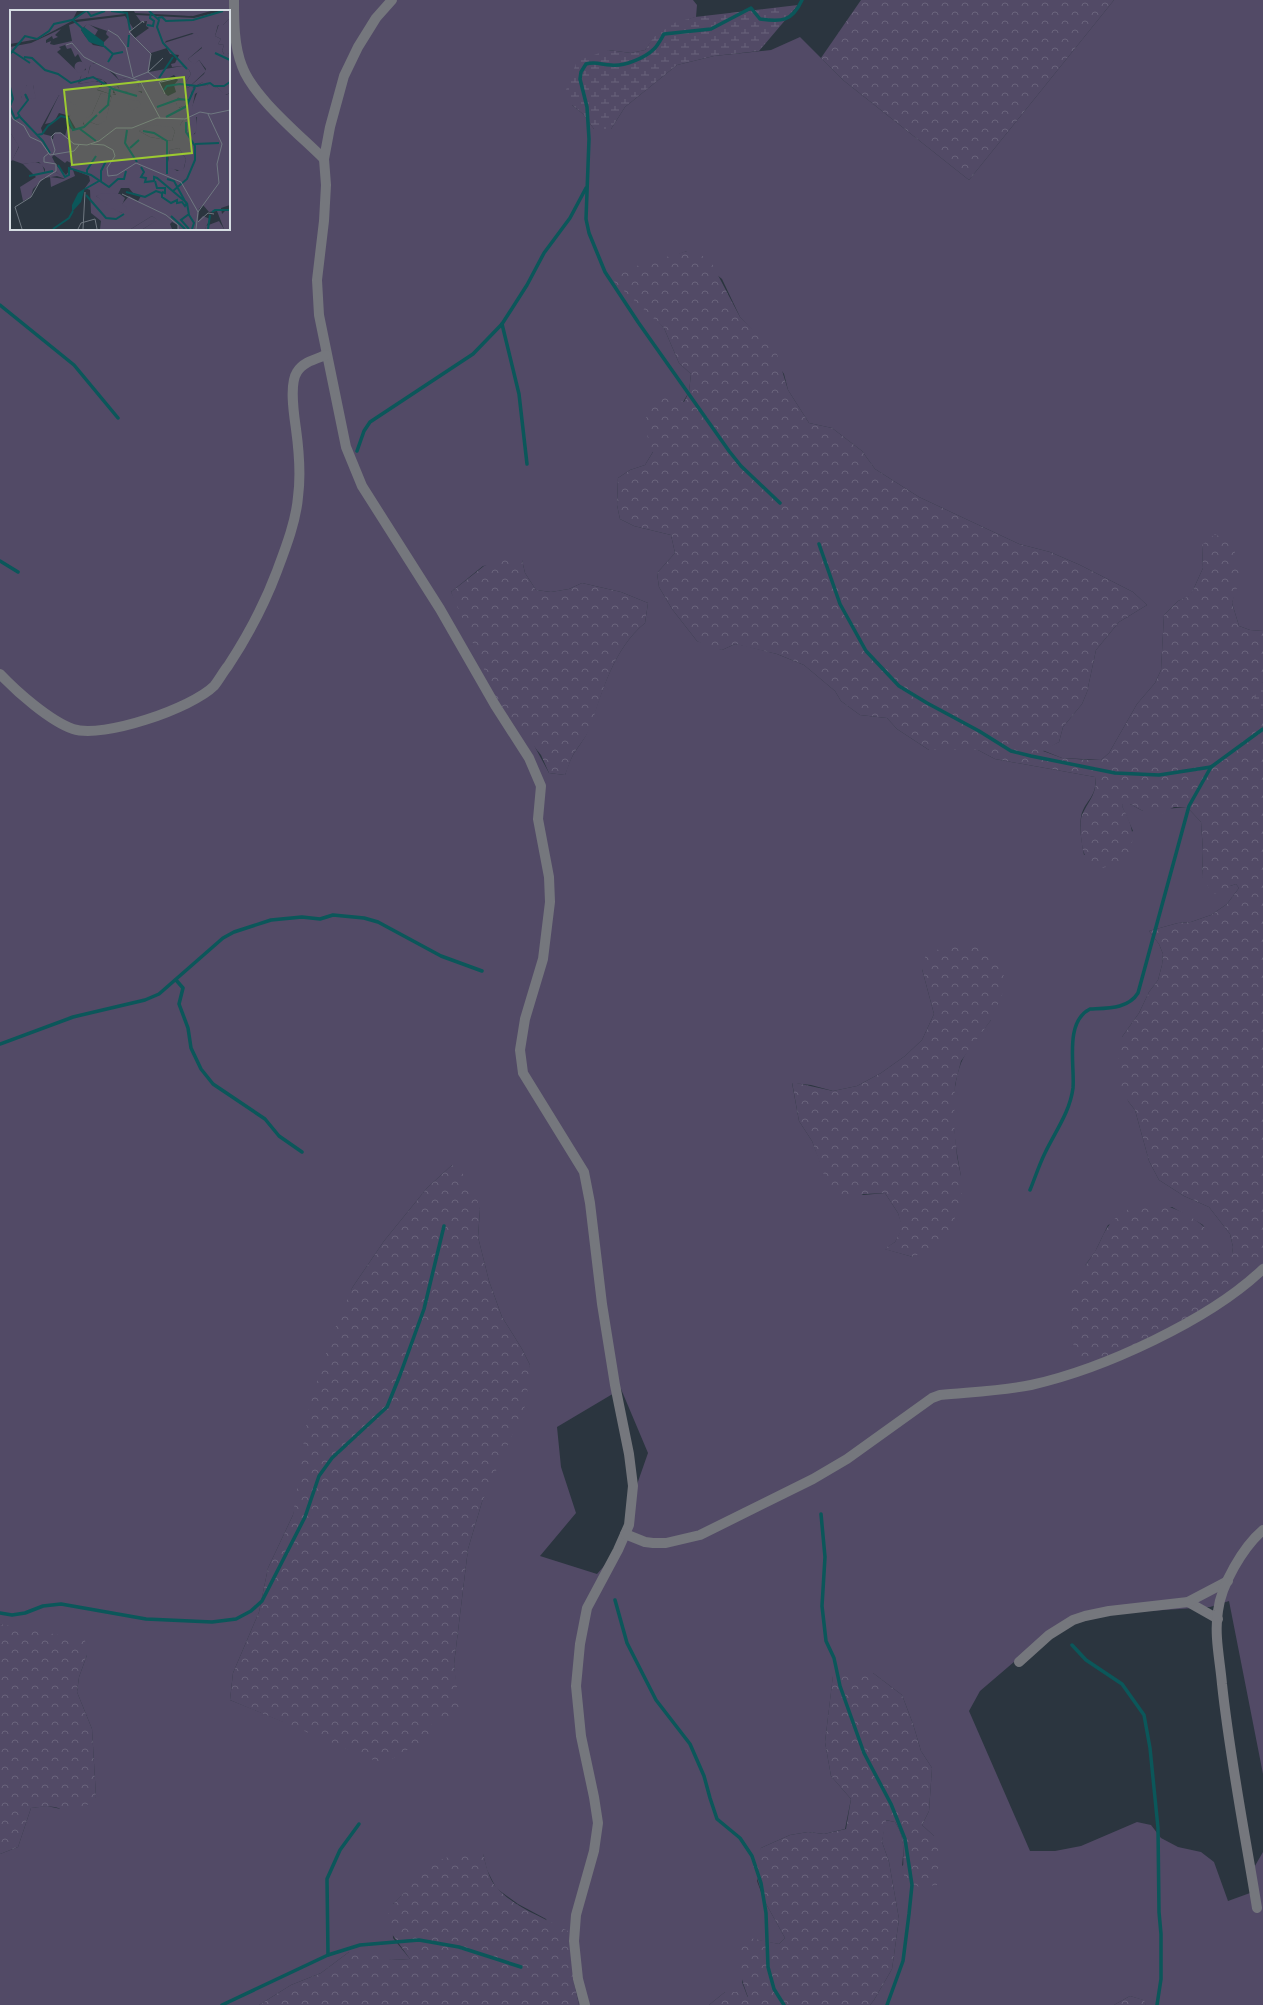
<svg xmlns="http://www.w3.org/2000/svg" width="1263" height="2005" viewBox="0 0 1263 2005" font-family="'Varela Round',sans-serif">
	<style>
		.green { fill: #524a66; fill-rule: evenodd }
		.forest { fill: url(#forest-crowns) }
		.wetland { fill: url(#wetland-marsh) }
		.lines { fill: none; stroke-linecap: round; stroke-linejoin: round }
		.stream { stroke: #0b575a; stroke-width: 3.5 }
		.minor { stroke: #75777d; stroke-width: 10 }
		.inset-river { fill: none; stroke: #0b575a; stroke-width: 2 }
		.inset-road { fill: none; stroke: #6f7881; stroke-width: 1 }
		.view { fill: #9cca31; fill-opacity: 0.15; stroke: #9cca31; stroke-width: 2 }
		.inset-edge { fill: none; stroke: #d6dde3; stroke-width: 2 }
	</style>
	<defs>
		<pattern id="forest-crowns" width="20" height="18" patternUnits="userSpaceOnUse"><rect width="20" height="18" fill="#524a66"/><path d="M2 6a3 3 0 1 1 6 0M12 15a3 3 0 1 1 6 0" fill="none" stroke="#6a647c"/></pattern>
		<pattern id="wetland-marsh" width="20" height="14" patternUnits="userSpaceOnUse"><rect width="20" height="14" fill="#524a66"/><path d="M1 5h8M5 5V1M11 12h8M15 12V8" fill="none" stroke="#6a647c"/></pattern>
	</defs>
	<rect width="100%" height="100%" fill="#2b353f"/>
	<path class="green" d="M 0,0 L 693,0 L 697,5 L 696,17 C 673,24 659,30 645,50 L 631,53 L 608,50 L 572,105 L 583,114 L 594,129 L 611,129 L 625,107 L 677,65 L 714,56 L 771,50 L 800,37 L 843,80 L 969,180 L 1114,0 L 1263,0 L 1263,631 L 1250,630 L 1239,626 L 1232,603 L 1234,594 L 1202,545 L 1203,568 L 1194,588 L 1190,596 L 1178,601 L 1164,615 L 1161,670 L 1155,683 L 1137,704 L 1109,753 L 1101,760 L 1062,758 L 1042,750 L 1059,742 L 1063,727 L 1082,704 L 1087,692 L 1096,650 L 1119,622 L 1147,605 L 1133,592 L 1080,565 L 1050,552 L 1019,544 L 919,497 L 875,469 L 862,451 L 832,428 L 809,423 L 788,390 L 784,374 L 755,333 L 740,317 L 722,279 L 687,251 L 668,258 L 650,313 L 664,328 L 679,363 L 691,374 L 689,392 L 645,465 L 630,470 L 618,478 L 617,505 L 620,519 L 634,526 L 671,535 L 675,553 L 657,573 L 659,587 L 672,609 L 697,641 L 722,650 L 735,644 L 746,646 L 777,654 L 804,665 L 835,691 L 841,701 L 860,715 L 887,718 L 897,729 L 929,750 L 978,750 L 995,759 L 1095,777 C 1098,797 1084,801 1081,817 C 1079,829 1082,843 1084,855 L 1133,831 L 1122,806 L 1123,803 L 1130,804 L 1143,811 L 1187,807 L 1201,822 L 1203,851 L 1202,877 L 1230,886 L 1236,884 L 1239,888 L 1227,904 L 1211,915 L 1191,922 L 1178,923 L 1149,931 L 1159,944 L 1163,954 L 1162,965 L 1158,980 L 1149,992 L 1139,1013 L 1122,1037 L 1128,1101 L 1135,1110 L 1149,1161 L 1159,1180 L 1184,1196 L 1209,1207 L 1230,1234 L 1233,1247 L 1232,1255 L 1220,1255 L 1214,1248 L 1203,1225 L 1172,1207 L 1108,1225 L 1095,1252 L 1086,1264 L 1071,1318 L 1073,1332 L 1263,1270 L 1263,1774 L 1229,1601 L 1210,1607 L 1103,1614 L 1055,1627 L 980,1691 L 969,1711 L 1030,1851 L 1055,1851 L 1081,1846 L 1137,1822 L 1151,1825 L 1161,1838 L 1178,1847 L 1201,1852 L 1214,1862 L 1228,1901 L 1250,1893 L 1252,1871 L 1263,1852 L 1263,2005 L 1146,2005 L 1143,2000 L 1130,1996 L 1114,2005 L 870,2005 L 874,2000 L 892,1969 L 899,1919 L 889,1862 L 882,1842 L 885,1820 L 895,1822 C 905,1838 904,1848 902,1866 L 934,1836 L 922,1825 L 929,1811 L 932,1768 L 921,1751 L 913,1724 L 902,1695 L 873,1673 L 833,1676 L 825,1742 L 831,1776 L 851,1799 L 845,1829 L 824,1834 L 808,1832 L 790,1835 L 761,1848 L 757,1881 L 764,1900 L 785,1938 L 779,1944 L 746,1938 L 742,1982 L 748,1998 L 725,1992 L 709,2005 L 579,2005 L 573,1978 L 546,1919 L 518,1904 L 496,1888 L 487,1870 L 483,1854 L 405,1892 L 392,1905 L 393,1938 L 410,1959 L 391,1960 L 349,1952 L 321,1973 L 291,1985 L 259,2005 L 0,2005 L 0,1854 L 18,1847 L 31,1808 L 47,1806 L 61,1809 L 96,1797 L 92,1729 L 77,1692 L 79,1677 L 87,1655 L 0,1624 ZM 11,11 L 229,11 L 229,229 L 11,229 ZM 522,560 L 525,573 L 536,590 L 551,592 L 569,589 L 582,583 L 621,592 L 648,603 L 645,623 C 613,649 603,691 589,728 C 586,738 578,746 573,755 C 570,761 567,768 565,775 L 549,773 L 451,592 L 483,566 ZM 922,969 L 991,1020 C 982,1032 966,1050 961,1063 C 948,1098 954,1141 961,1176 L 913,1257 L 885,1249 L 895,1242 L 903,1228 L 898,1213 L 885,1193 L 863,1195 L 821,1164 L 812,1141 L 799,1121 L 792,1083 L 811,1085 L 833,1091 L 857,1086 L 881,1073 L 905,1056 L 922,1040 L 934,1014 ZM 452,1165 L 480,1209 L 478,1237 L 489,1281 L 502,1317 L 522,1349 L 530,1365 L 482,1502 L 468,1549 L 454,1664 L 456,1687 L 432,1717 L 284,1722 L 230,1700 L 233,1673 L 259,1612 L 268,1568 L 293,1515 L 352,1288 L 384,1241 L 427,1188 ZM 621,1389 L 648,1453 L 634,1493 L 627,1540 L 597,1574 L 540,1556 L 576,1513 L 561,1467 L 557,1427 Z"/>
	<g class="forest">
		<path d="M 861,0 L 1114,0 L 969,180 L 843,80 L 821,58 Z"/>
		<path d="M 687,251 L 693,251 L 710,260 L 740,317 L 777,354 L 788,390 L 809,423 L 832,428 L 862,451 L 875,469 L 919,497 L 1019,544 L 1050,552 L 1080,565 L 1133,592 L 1147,605 L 1119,622 L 1096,650 L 1087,692 L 1082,704 L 1063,727 L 1059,742 L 1043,751 L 1062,758 L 1090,760 L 1101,760 L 1109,753 L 1137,704 L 1155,683 L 1161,670 L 1164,615 L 1178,601 L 1189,596 L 1194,588 L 1203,568 L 1202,545 L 1215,534 L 1233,545 L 1241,575 L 1232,603 L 1239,626 L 1250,630 L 1263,631 L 1263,682 L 1260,684 L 1260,709 L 1263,710 L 1263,1270 L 1216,1304 L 1092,1367 L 1076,1361 C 1073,1343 1068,1307 1072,1289 C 1075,1277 1087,1264 1094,1253 C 1100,1244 1103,1232 1110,1224 C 1136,1193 1173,1202 1202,1225 C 1210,1231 1212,1246 1220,1255 L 1232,1254 L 1233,1247 L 1230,1234 L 1209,1207 L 1184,1196 L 1159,1180 L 1149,1161 L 1135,1110 L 1128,1101 L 1120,1084 L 1118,1062 L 1122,1037 L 1139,1013 L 1149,992 L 1158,980 L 1162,965 L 1163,954 L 1159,944 L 1149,931 L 1178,923 L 1191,922 L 1211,915 L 1227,904 L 1239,888 L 1236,884 L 1230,886 L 1226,893 L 1213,894 L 1202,877 L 1203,851 L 1201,822 L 1187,807 L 1174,807 L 1161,814 L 1143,811 L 1130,804 L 1123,804 L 1122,806 C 1134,829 1136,838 1126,862 L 1098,869 C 1094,865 1088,860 1085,855 C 1081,849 1079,821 1082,815 C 1088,801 1098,793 1095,777 L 995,759 L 978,750 L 929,750 L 897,729 L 887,718 L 860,715 L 841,701 L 835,691 L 804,665 L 777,654 L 735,644 L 722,650 L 710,648 L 697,641 L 672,609 L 659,587 L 657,573 L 675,553 L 671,535 L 634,526 L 620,519 L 617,505 L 618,478 L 630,470 L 645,465 L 653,452 C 642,422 640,418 665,394 L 684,402 L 689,392 L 691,374 L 679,363 L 664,328 L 611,279 L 639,265 Z"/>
		<path d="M 499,560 L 522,560 L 525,573 L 536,590 L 551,592 L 569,589 L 582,583 L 621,592 L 648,603 L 645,623 C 613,649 603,691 590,728 C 586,738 578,746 573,755 C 570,761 568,768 565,775 L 549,773 L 541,755 L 497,700 L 451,592 L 484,566 Z"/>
		<path d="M 956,943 L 977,945 L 995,953 L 1004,971 L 1002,995 L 991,1020 L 961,1061 L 955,1085 L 954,1124 L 957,1156 L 961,1176 L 962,1195 L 952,1227 L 932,1248 L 913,1257 L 884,1249 L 895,1242 L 902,1228 L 898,1213 L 885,1193 L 845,1195 L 829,1189 L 812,1141 L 799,1121 L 792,1082 L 833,1091 L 857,1086 L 881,1073 L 905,1056 L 922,1040 L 934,1014 L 922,969 L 926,954 Z"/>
		<path d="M 452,1165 L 463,1174 L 474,1190 L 480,1209 L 478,1237 L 489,1281 L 502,1317 L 522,1349 L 530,1365 L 526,1404 L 482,1502 L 468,1549 L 454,1664 L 461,1720 L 432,1718 L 430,1737 L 383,1764 L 230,1700 L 233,1673 L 259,1612 L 268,1568 L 293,1515 L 309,1407 L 331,1338 L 352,1288 L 384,1241 L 427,1188 Z"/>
		<path d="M 0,1624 L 85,1640 L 87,1655 L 79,1677 L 77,1692 L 92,1729 L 96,1797 L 86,1806 L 65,1812 C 55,1804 43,1807 31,1808 L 18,1847 L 0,1854 Z"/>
		<path d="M 855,1671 L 873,1673 L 902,1695 L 913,1724 L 921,1751 L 932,1768 L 929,1811 L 922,1825 L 934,1836 L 939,1853 L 937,1885 L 919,1887 L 905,1881 C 900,1857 909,1844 895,1822 L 886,1820 L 882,1842 L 889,1862 L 899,1919 L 892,1969 L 874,2000 L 870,2005 L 709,2005 L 725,1992 L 738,1992 L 748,1997 C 740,1975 735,1961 745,1937 L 779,1944 L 785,1938 L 764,1900 L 753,1865 L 761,1848 L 790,1835 L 808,1832 L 824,1834 L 846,1829 L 851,1799 L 831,1776 L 825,1742 L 833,1675 Z"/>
		<path d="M 470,1852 L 483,1854 C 486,1865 489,1880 497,1888 C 515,1908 545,1918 568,1931 L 574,1949 L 573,1978 L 579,2005 L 259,2005 L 291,1985 L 321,1973 L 349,1952 L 372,1950 L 391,1960 L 410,1959 L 384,1923 L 392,1905 L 423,1873 L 440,1860 L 454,1855 Z"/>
		<path d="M 1130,1996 L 1144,2000 L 1146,2005 L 1114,2005 Z"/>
	</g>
	<g class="wetland">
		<path d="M 798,5 L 759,51 L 714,56 L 677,65 L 625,107 L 611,129 L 594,129 L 583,114 L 572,105 L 566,90 L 577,61 L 608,50 L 631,53 L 645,50 L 654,37 L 674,23 L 695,17 Z"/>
		<path d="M 1263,682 L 1263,710 L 1260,709 L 1254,699 L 1260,683 Z"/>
	</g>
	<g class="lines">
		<g class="stream">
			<path d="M 0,305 L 74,365 L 118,418"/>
			<path d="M 502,324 L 519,394 L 527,464"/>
			<path d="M 357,451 L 364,431 L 370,422 L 473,354 L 502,324 L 527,285 L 544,253 L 570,218 L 586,188"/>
			<path d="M 780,503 L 741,466 L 729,451 L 638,322 L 605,272 L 589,233 L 586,219 L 589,139 L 587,107 L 580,79 L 581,72 L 586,64 C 596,61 602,65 611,65 C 623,67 645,58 654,49 C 658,45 661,39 664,34 L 711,29 L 751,8 L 760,19 C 781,22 792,22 802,0"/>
			<path d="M 819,544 L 840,604 L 866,651 L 899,686 L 927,703 L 979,731 L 1011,751 L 1031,756 L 1115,773 L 1159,775 L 1211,767"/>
			<path d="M 0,561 L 18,572"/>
			<path d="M 176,980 L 183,988 L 179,1004 L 188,1028 L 191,1048 L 201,1069 L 213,1084 L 265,1119 L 279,1136 L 302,1152"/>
			<path d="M 0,1044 L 73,1017 L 145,1000 L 159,994 L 223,938 L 234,932 L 271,920 L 302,917 L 320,919 L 333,915 L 364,918 L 378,922 L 441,956 L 482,971"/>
			<path d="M 1030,1190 C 1035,1178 1039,1165 1045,1153 C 1055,1132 1070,1112 1073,1088 C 1075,1066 1064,1022 1090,1009 C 1108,1008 1128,1009 1138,993 L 1189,806 L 1211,767 L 1263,729"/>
			<path d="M 821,1514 L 825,1557 L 822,1606 L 826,1641 L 834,1658 L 840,1686 L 864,1753 L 891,1804 L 905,1839 L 912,1885 L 909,1914 L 903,1961 L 887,2005"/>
			<path d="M 615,1600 L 627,1643 L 656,1700 L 690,1744 L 704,1776 L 710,1798 L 717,1819 L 740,1838 L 752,1856 L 761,1883 L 766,1913 L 768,1967 L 774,1989 L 784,2005"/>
			<path d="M 0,1613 L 12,1615 L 25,1613 L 43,1606 L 61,1604 L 146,1619 L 212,1622 L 236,1619 L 251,1611 L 262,1601 L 305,1517 L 319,1476 L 332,1458 L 387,1407 L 400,1375 L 424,1309 L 444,1226"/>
			<path d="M 1072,1645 L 1086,1660 L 1122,1684 L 1144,1715 L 1150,1748 L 1158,1828 L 1159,1912 L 1161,1934 L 1161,1979 L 1157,2005"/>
			<path d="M 328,1955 L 327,1879 L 340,1850 L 359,1824"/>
			<path d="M 222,2005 L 328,1955 L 360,1945 L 419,1940 L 459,1947 L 521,1967"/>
		</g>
		<g class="minor">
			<path d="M 234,0 C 234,21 234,46 242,66 C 253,97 300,135 324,159"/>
			<path d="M 392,0 L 376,18 L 358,47 L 344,76 L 330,127 L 324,159 L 326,185 L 324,221 L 317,280 L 319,315 L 346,447 L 362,486 L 440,609 L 495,705 L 529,758 L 541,786 L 538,819 L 549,877 L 550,902 L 543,959 L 525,1019 L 520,1050 L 523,1073 L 584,1172 L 590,1203 L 602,1304 L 615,1385 L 629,1454 L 633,1486 L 629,1525 L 618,1550 L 587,1608 L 580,1644 L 576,1686 L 581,1736 L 594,1797 L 598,1823 L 594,1851 L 576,1915 L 574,1941 L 578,1979 L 585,2005"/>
			<path d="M 0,674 C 17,692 50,721 73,729 C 103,739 192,708 214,686 C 219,680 223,672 228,666 C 247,637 265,603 277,571 C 286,547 296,521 298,497 C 301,475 299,451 296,429 C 294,415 289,384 297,372 C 303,362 316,359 326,355"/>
			<path d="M 625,1534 L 645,1542 L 653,1543 L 666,1543 L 700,1535 L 813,1479 L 847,1459 L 932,1398 L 940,1395 C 970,1392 1001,1391 1031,1385 C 1103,1369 1210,1320 1263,1269"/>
			<path d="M 1188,1602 L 1218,1619"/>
			<path d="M 1019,1662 L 1049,1635 L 1073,1620 L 1085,1616 L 1109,1611 L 1188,1602 L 1228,1581"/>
			<path d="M 1257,1908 C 1245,1834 1230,1759 1222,1684 C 1220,1660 1214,1635 1218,1611 C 1221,1585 1243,1547 1263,1530"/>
		</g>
	</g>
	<g transform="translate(10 10)">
		<rect width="220" height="220" fill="#2b353f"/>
		<path d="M 0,1 L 67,1 L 62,11 L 28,29 L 0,34 ZM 76,1 L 112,1 L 115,4 L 64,10 ZM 124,1 L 169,1 L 182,6 L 125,3 ZM 212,1 L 220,1 L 220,8 L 213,15 L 208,15 L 205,26 L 211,29 L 208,34 L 214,35 L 212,41 L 214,44 L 220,43 L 220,74 L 206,74 L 203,78 L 207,77 L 216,85 L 220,83 L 220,195 L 211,198 L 212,204 L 216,200 L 220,201 L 220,219 L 214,219 L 207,201 L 199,202 L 193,195 L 189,199 L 188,211 L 193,206 L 200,209 L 195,219 L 168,219 L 168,215 L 162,212 L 160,214 L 162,219 L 133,219 L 147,210 L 142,206 L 121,219 L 90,219 L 91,211 L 81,203 L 80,180 L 75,178 L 80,171 L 79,166 L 64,160 L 60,157 L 61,153 L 57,151 L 55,153 L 44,145 L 42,147 L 46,155 L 46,162 L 56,169 L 47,166 L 35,168 L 35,159 L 29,152 L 13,154 L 2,150 L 9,137 L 0,122 L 0,37 L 21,33 L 51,19 L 45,25 L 48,27 L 43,29 L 42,26 L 36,30 L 36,33 L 41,31 L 40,34 L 44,35 L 62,31 L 59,15 L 67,12 L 115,6 L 123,18 L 120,21 L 125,28 L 139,18 L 136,16 L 137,11 L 131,12 L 126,5 L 184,8 ZM 77,14 L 97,21 L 96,24 L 99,27 L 94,32 L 94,37 L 83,35 L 75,26 L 71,20 ZM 182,23 L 186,25 L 192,38 L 178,49 L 184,55 L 189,50 L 196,59 L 194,64 L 178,78 L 174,75 L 181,64 L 179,60 L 172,56 L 139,62 L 141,43 L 157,38 L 154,34 L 156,31 ZM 55,35 L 57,39 L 61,38 L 65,47 L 68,44 L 76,60 L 67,61 L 47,42 L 51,39 L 49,37 ZM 85,52 L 105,64 L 109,70 L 120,67 L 132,74 L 132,83 L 128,81 L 129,74 L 117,82 L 110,80 L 107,76 L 103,79 L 106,85 L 102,85 L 96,108 L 88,115 L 80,112 L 75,117 L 73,113 L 82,104 L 91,83 L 100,88 L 100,84 L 87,80 L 92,73 L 85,71 L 68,74 L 71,66 L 78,64 L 80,56 ZM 164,65 L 168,70 L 164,75 L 166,82 L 158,86 L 153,82 L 150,72 ZM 193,72 L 200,72 L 197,76 L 190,75 L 180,102 L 173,96 L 169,98 L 166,93 L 157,93 L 169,87 L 165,91 L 174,90 L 179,92 L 183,77 ZM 17,75 L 23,75 L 25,88 L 18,87 L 16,84 L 15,89 L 11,87 ZM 49,85 L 61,104 L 59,107 L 66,119 L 61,119 L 58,114 L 55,126 L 50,122 L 44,123 L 43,129 L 41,129 L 41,126 L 33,124 L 31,118 ZM 187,107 L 185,124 L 179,125 L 177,118 L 170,115 L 174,109 ZM 138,117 L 162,117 L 165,121 L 162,131 L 140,127 L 129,121 ZM 169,138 L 176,149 L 174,158 L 167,161 L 157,154 L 160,140 ZM 111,178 L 119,178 L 123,183 L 131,186 L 128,191 L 119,186 L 112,194 L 112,203 L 86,186 L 108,184 Z" fill="#524a66" fill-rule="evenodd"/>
		<path d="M 169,1 L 201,1 L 183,6 L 174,5 ZM 220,8 L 220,43 L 215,45 L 212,41 L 214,35 L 208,34 L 211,29 L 205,26 L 209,14 L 213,15 ZM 77,13 L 88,20 L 84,27 L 74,18 ZM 186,23 L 193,36 L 178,49 L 184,54 L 189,50 L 196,61 L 178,78 L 174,75 L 181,64 L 179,60 L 172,56 L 162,57 L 161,54 L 165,53 L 169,45 L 160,44 L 154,33 ZM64.5 57a5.5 5.5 0 1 1 11 0a5.5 5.5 0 1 1-11 0ZM 90,52 L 109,70 L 120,67 L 127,69 L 137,82 L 127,81 L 129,74 L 119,82 L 110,81 L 108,76 L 104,78 L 103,83 L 107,84 L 102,85 L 96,110 L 88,115 L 80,112 L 75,117 L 73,111 L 82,104 L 91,83 L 101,87 L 100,84 L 86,79 L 92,77 L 92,73 L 95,76 L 97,73 L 91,69 L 77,67 L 69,72 L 72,64 L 78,64 L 81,54 ZM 193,72 L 201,72 L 197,76 L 190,75 L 190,81 L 185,84 L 182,99 L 186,103 L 180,104 L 173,96 L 168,98 L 166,93 L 157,95 L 158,91 L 168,87 L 166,91 L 174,90 L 178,92 L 183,83 L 181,79 ZM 202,74 L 220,74 L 220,83 L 215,85 L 207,77 L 202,79 ZM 17,75 L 23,75 L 26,88 L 19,89 L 16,84 L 15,89 L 12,89 L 10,83 ZM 49,85 L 67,96 L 60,106 L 49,103 L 44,112 L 35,114 ZM 115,89 L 129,91 L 131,95 L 122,101 L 118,94 L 113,94 L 113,90 ZM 186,105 L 187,120 L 181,128 L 177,119 L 174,120 L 170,115 L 174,109 ZM 140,115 L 162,117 L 165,121 L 162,131 L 140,127 L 129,121 ZM 0,122 L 9,136 L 2,151 L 0,150 ZM 169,138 L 176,149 L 173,161 L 157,158 L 160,140 ZM 25,152 L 32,154 L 36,166 L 23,179 L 21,187 L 13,191 L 10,177 L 26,167 L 13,154 ZM 46,155 L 56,165 L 62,157 L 65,166 L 41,177 L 40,167 L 55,169 L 46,162 ZM 93,183 L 110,184 L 115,188 L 112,195 L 117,197 L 115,202 L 112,203 L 101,198 L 86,186 ZM 142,206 L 148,210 L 133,219 L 121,219 ZM 209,211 L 214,219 L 195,219 L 196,216 Z" fill="#524a66"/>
		<path d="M 78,67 L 93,70 L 96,75 L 87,71 L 67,74 ZM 184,133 L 186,137 L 184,160 L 177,169 L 174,170 L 183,151 Z" fill="#524a66"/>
		<path d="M 74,17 L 94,32 L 94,37 L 79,32 L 71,20 ZM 75,178 L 71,192 L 62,202 L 62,195 L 68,183 Z" fill="#0b575a"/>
		<path class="inset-river" d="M 77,1 L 81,6 L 95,1M 101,1 L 117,3 L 120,20M 139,1 L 149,10 L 147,17 L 153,33 L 177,59M 148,8 L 152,7 L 156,11 L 183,10 L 213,1M 63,10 L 73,19M 137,15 L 143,16 L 144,11 L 140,8 L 141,3M 94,36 L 103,44M 118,37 L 119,25M 2,41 L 20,53M 205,43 L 220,50M 0,44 L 15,26 L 27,29 L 39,21 L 44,14 L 62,10 L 76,1M 14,47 L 22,48 L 35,60 L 48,64 L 61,73 L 83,67 L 103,79 L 127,86M 98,52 L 103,44 L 113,42M 149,68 L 163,47M 0,77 L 3,89 L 0,96M 154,80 L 157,76 L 170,74 L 187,76 L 200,73 L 204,76 L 214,76 L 220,72M 177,95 L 185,77M 0,97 L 5,109 L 9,107M 147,97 L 169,89 L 179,90M 89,103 L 98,95 L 100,79M 10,107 L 33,131 L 40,143M 10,107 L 8,103 L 18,90 L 15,84M 156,107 L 177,96M 70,119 L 86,131M 117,120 L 115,133 L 127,152M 133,121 L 144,123 L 157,131 L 157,164M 27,125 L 32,124 L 38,116 L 51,106 L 58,108 L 63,120 L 74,117 L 87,105M 185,134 L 209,133M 120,138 L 129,130M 48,155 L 55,167 L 59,165 L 59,158 L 81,165 L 99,177 L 108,169 L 114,169 L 116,161M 131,157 L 134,162 L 131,167 L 136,168 L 135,172 L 144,171M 77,163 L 77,160 L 86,146M 19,166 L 43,161M 157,169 L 164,171 L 176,193M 91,171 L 91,161 L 96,151M 144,171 L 144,167 L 147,168 L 177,193M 145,171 L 147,178 L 155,178 L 155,183 L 152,182M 75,179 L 89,171M 163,181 L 177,169 L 185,150 L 185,136 L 176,122 L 176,112M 116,182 L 135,187 L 146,181 L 152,183M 152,183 L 152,187 L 161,193 L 167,190 L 167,193 L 172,192 L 175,196 L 177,193M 76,185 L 96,208 L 106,209 L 114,204M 177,193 L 179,205 L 184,213 L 182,219M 202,202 L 205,200 L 220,200M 161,206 L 175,219M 43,219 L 59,208 L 63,201M 179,219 L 171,210 L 179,204M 198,219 L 200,205"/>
		<path class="inset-road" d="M 134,13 L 133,11 L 119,22 L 141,44 L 138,62 L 151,72 L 168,68M 98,20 L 108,26 L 116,37 L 123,67M 56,35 L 62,33 L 74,47 L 105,63 L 130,71 L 150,108M 123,68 L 138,62 L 153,48M 149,72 L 155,84M 0,103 L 3,109 L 14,116 L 20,127 L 31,132 L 40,145 L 64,141 L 69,135M 81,134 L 94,135 L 103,140 L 105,146 L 97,158 L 98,166 L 107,165 L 126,153 L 171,172 L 188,202 L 186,219M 43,145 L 45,140 L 41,127 L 45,123 L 51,123 L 64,134 L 77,135 L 89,131 L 106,118 L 122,118 L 147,108 L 175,109 L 190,102 L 201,104 L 220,100M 112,184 L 156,205 L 168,215 L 168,219M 188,202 L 209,173 L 207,154 L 212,134 L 198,104M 188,212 L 198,203 L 204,204M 12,219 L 5,197 L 21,187 L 30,171 L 46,161 L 46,154 L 34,152 L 34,147 L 39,143M 68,219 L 71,213 L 85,209 L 87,219M 73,219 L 75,182"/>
		<path class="view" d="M 174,67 L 182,143 L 62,155 L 54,80 Z"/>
		<rect width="220" height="220" class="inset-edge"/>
	</g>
</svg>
